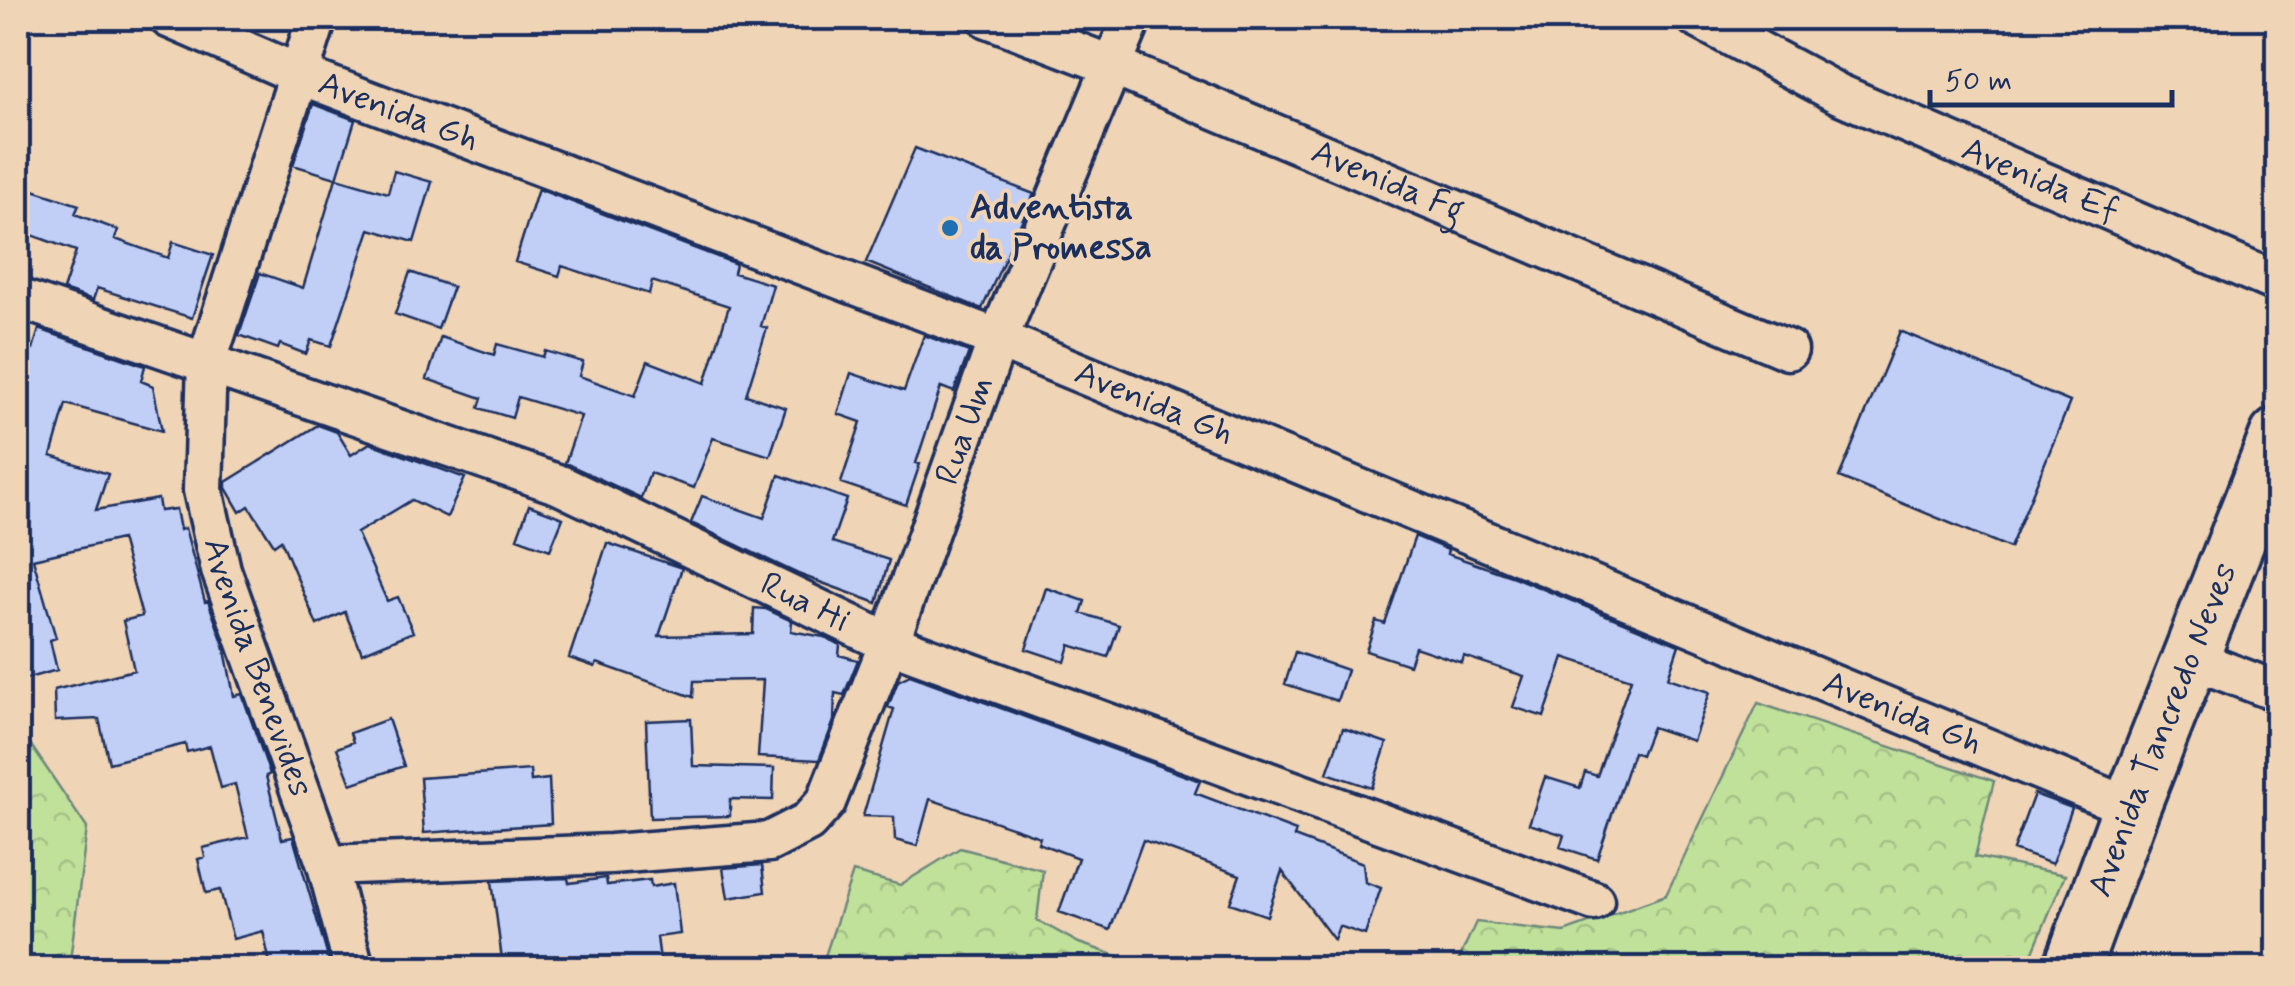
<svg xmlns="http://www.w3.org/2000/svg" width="2295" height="986" viewBox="0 0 2295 986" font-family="Mynerve,sans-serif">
<defs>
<pattern id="forest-crowns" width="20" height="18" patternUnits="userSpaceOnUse" patternTransform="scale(2.5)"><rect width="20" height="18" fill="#c0e19a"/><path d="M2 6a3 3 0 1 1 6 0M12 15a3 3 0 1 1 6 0" fill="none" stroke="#a4c187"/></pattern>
</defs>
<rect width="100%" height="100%" fill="#efd4b6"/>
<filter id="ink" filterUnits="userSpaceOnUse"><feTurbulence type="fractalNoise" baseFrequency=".01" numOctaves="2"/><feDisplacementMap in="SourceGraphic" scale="20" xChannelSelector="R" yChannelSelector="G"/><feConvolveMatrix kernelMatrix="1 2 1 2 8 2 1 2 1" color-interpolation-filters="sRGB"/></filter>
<g filter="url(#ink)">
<path fill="url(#forest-crowns)" stroke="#6e887c" stroke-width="2.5" d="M1758,703l236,78 -19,76 90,18 -39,93h-571l21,-46 88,10 102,-37z
M18,726l69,102 -18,140h-51z
M960,848l83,22 -6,50 42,23 74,25h-332l32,-96 47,13z"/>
<path fill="#c1cff6" stroke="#1b2f5e" stroke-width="2.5" d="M313,104l42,16 -18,58 51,15 6,-22 38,11 -18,60 -44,-13 -39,117 -20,-6 -5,14 -26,-10 -2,5 -39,-14 21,-62 43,15 33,-110 -43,-13z
M915,148l119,46 -52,115 -116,-47z
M18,185l61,20 -4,9 43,16 -3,9 53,19 5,-16 40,13 -21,63 -95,-30 -4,12 -30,-10 13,-39 -58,-21z
M538,189l198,75 -2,9 39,12 -12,41 6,2 -21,67 40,13 -16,48 -57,-18 -19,50 -44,-15 -9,25 -76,-35 16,-47 -63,-19 -6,21 -33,-10 3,-10 -55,-19 14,-42 53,18 3,-11 46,13 2,-6 38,11 -4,14 56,20 13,-35 57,22 24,-77 -77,-25 -3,13 -87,-28 -3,10 -44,-14z
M410,272l43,15 -15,42 -43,-15z
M39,329l106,37 -4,15 12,5 9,45 -96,-27 -15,52 57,18 -12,36 62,-11 2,12 16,-2 4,21 5,-2 20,74 3,-1 16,44 10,51 8,-2 28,80 -4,2 16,63 11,-2 38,131h-60l-8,-37 -30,8 -13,-49 -14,3 -8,-34 7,-2 -2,-9 45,-11 -13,-53 -14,4 -11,-42 -23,6 -2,-8 -76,19 -10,-44 -44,2 -1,-31 80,-20 -11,-49 19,-5 -21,-77 -88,20 23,79 -6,2 7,30 -36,10 -3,-14v-322l15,5z
M1900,331l170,71 -60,146 -171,-71z
M924,335l45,17 -15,40 -13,-5 -25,76 4,1 -14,41 -65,-22 20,-61 -23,-8 13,-41 53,18z
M318,425l19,7 14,23 19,-12 95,35 -18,39 -35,-17 -55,33 30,68 11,-4 15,35 -51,21 -17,-41 -28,13 -36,-85 -7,5 -25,-39 -9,6 -14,-24v-6z
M779,475l68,24 -15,43 57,18 -12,43 -79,-29 -107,-51 11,-27 62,22z
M529,505l34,13 -13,32 -33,-12z
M1415,536l33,14 -1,4 67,23 165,68 -11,33 42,14 -17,49 -41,-14 -11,28 -8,-3 -36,107 -37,-12 4,-12 -35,-11 16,-47 35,11 5,-16 12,4 34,-97 -67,-22 -20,60 -31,-10 11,-31 -60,-20 -2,7 -47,-16 -6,18 -43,-14 10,-30 9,3z
M607,543l75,25 -23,68 94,-2 1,-26 12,1 26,12 -1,10 33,6 16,8 -1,10 19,5 -14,35 -9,-2 -1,28 -15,39 -61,-3 5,-77 -69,1 -1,16 -96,-34 -2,4 -26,-9z
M1046,588l39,13 -4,12 38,12 -11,32 -38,-12 -5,17 -39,-13z
M1295,652l52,18 -10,31 -52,-17z
M910,675l290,106 -5,12 101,38 -2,6 69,26 2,19 16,6 -16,47 -26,-9 -5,14 -52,-69 -15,45 -37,-13 10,-28 -97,-35 -33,90 -51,-18 19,-54 -40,-15 2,-6 -110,-38 -13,47 -22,-6 -1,-23 -31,-1 31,-107 -6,-2 10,-26z
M388,719l16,47 -53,18 -14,-36 16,-6 -3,-9z
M691,719l2,47 81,2 -1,32 -43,-1v17l-80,2 -4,-97z
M1343,728l44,15 -15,45 -45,-15z
M530,770l1,11 18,-2 2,45 -127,9 -4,-55z
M2034,794l38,14 -20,56 -39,-14z
M762,865l3,27 -37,6 -5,-30z
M568,878l1,5 37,-5 1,7 43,-5 1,7 23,-4 6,51 -23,3 4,31h-37l-1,-8 -70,8h-50l-11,-87z"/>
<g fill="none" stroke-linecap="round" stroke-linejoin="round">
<defs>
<g id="street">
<path id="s1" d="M169,18l129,56 700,265 1133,469"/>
<path id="s2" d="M317,18l-110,343 -4,129 18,80 106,295 27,103"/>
<path id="s3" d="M988,18l125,48 675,284"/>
<path id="s4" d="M1697,18l142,76 439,189"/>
<path id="s5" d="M18,298l542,187 329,158 705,258"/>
<path d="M2192,659l86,33"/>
<path id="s6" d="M327,865l284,-11 158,-12 39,-20 18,-20 63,-159 109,-304 134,-321"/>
</g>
<g id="secondary">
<path id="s7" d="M2072,968l59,-160 147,-372"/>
</g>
</defs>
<use href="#street" stroke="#1b2f5e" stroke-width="45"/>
<use href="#secondary" stroke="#1b2f5e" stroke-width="62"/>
<use href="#street" stroke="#efd4b6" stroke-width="38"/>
<use href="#secondary" stroke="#efd4b6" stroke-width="55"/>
</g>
</g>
<circle fill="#1f6fb2" stroke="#efd4b6" stroke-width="4" cx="950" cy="228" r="10"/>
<g text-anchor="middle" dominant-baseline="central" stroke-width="8" stroke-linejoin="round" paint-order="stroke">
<g font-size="35" fill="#1b2f5e" stroke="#efd4b6">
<text stroke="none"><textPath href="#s1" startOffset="248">Avenida Gh</textPath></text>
<text stroke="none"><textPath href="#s4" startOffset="380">Avenida Ef</textPath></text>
<text stroke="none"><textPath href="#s3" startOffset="432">Avenida Fg</textPath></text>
<text stroke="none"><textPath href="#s1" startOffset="1058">Avenida Gh</textPath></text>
<text stroke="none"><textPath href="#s6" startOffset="910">Rua Um</textPath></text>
<text stroke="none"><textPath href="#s5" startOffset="845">Rua Hi</textPath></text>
<text stroke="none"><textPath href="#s2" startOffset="675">Avenida Benevides</textPath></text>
<text stroke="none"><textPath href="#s1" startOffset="1868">Avenida Gh</textPath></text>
<text stroke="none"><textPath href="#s7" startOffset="255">Avenida Tancredo Neves</textPath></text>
</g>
<g font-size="35" font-weight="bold" fill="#1b2f5e" stroke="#efd4b6" text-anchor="start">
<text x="970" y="208">Adventista<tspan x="970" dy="40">da Promessa</tspan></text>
</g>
</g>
<rect width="2295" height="986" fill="none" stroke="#efd4b6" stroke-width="60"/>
<rect x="30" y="30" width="2235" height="926" fill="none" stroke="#1b2f5e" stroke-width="4" filter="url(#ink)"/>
<path d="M1930 90v15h242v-15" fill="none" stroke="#1b2f5e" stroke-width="5"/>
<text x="1945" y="90" font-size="30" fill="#1b2f5e" stroke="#efd4b6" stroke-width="8" paint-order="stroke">50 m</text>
</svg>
